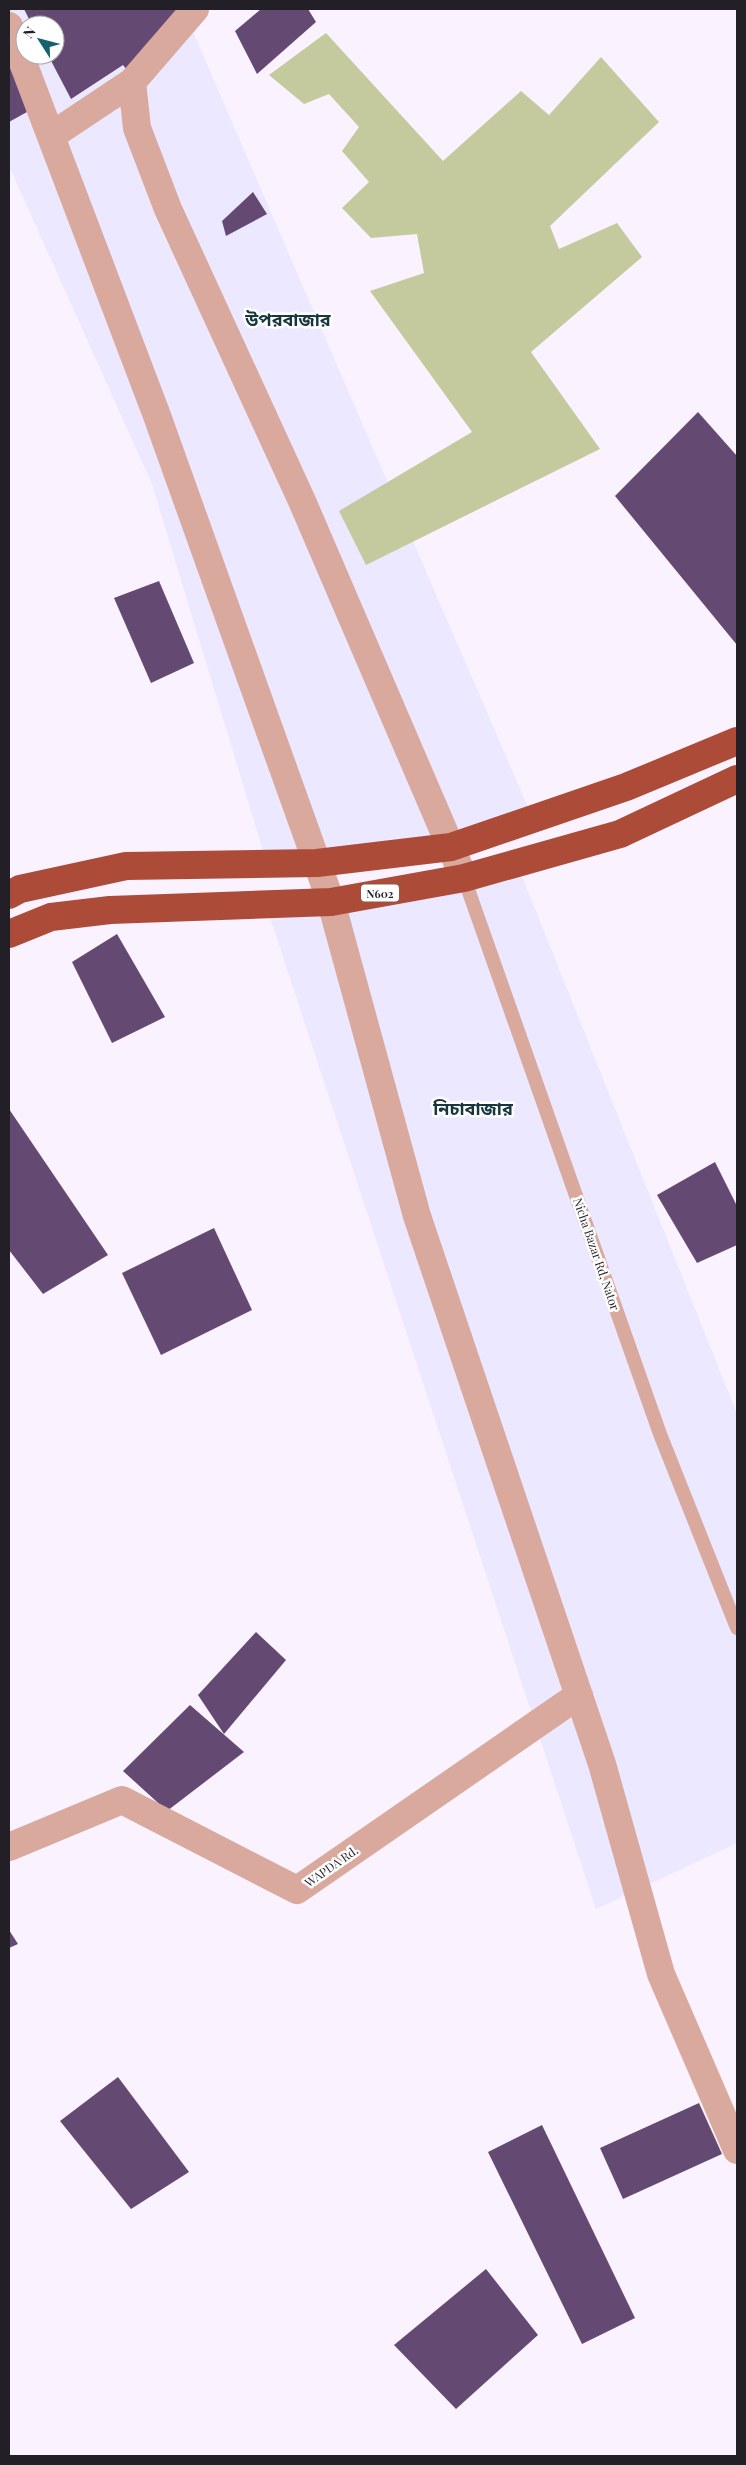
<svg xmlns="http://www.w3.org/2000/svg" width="746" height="2465" viewBox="0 0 746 2465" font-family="'Playfair Display','Noto Sans Bengali',serif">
<rect width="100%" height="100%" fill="#faf2fe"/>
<path fill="#ebe8ff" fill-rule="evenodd" d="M9,9h87l31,61 60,-52 346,801 -266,45 -115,-380 -143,-318zM25,25h30v30h-30z
M517,864l220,550v429l-141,66 -332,-1010z"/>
<path fill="#c4ca9d" d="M326,33l117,128 78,-70 28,24 52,-58 58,65 -109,104 9,23 58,-26 25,34 -111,95 69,97 -234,116 -27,-54 133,-79 -102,-141 54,-18 -7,-39 -46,4 -29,-30 27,-26 -27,-31 17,-24 -30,-33 -25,10 -35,-29z"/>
<path fill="#644a73" d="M24,9h169l-66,61 -4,-5 -52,34 -23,-44h7v-30h-23z
M261,9h47l8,13 -59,52 -22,-43z
M9,58l18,54 -18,10z
M253,192l14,22 -41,22 -4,-15z
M698,412l39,44v189l-122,-149z
M159,581l35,82 -43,20 -37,-85z
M117,934l48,83 -53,26 -40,-81z
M9,1109l99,146 -65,39 -34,-44z
M715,1162l22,44v39l-40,18 -40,-68z
M214,1228l38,82 -91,45 -39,-82z
M256,1632l30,28 -62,74 -26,-39z
M190,1705l54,47 -77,59 -44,-40z
M9,1930l9,14 -9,4z
M118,2077l71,95 -58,37 -71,-88z
M699,2103l23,51 -99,45 -23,-51z
M542,2125l93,193 -53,26 -94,-192z
M486,2269l52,66 -82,74 -62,-64z"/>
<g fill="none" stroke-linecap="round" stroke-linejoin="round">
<path stroke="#d9a99e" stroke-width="14" d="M464,878l196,556 77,194"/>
<path stroke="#d9a99e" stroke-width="28" d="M195,9l-63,73 5,46 31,81 134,292 162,377
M9,26l147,387 175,489 86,314 185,548 59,210 76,176
M51,136l81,-54
M9,1847l113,-47 175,90 282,-195"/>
<path stroke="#ad4b39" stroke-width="28" d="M9,895l11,-6 106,-23 191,-3 134,-16 175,-60 111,-46
M9,934l42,-17 59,-7 221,-8 133,-24 156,-44 117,-55"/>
</g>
<g text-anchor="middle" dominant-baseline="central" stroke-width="5" stroke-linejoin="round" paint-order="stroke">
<rect fill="#fff" stroke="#656267" stroke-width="1" x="361" y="884.5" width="38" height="17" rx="4"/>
<g font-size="11" font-weight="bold" fill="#231f26">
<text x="380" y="893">N602</text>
</g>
<g font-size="12" fill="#231f26" stroke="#fff">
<text transform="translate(597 1254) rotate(71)">Nicha Bazar Rd, Nator</text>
<text transform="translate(331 1866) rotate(-35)">WAPDA Rd.</text>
</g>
<g font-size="18" font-weight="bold" fill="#16373e" stroke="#fff">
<text x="288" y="319">উপরবাজার</text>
<text x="473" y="1108">নিচাবাজার</text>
</g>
</g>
<rect width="746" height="2465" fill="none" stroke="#231f26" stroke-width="20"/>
<g transform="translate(40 40) rotate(306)"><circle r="24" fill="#ffffff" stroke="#a7a5a8"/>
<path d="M0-4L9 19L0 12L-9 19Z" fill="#16616e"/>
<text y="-8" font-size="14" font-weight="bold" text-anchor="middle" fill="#231f26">N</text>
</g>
</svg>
